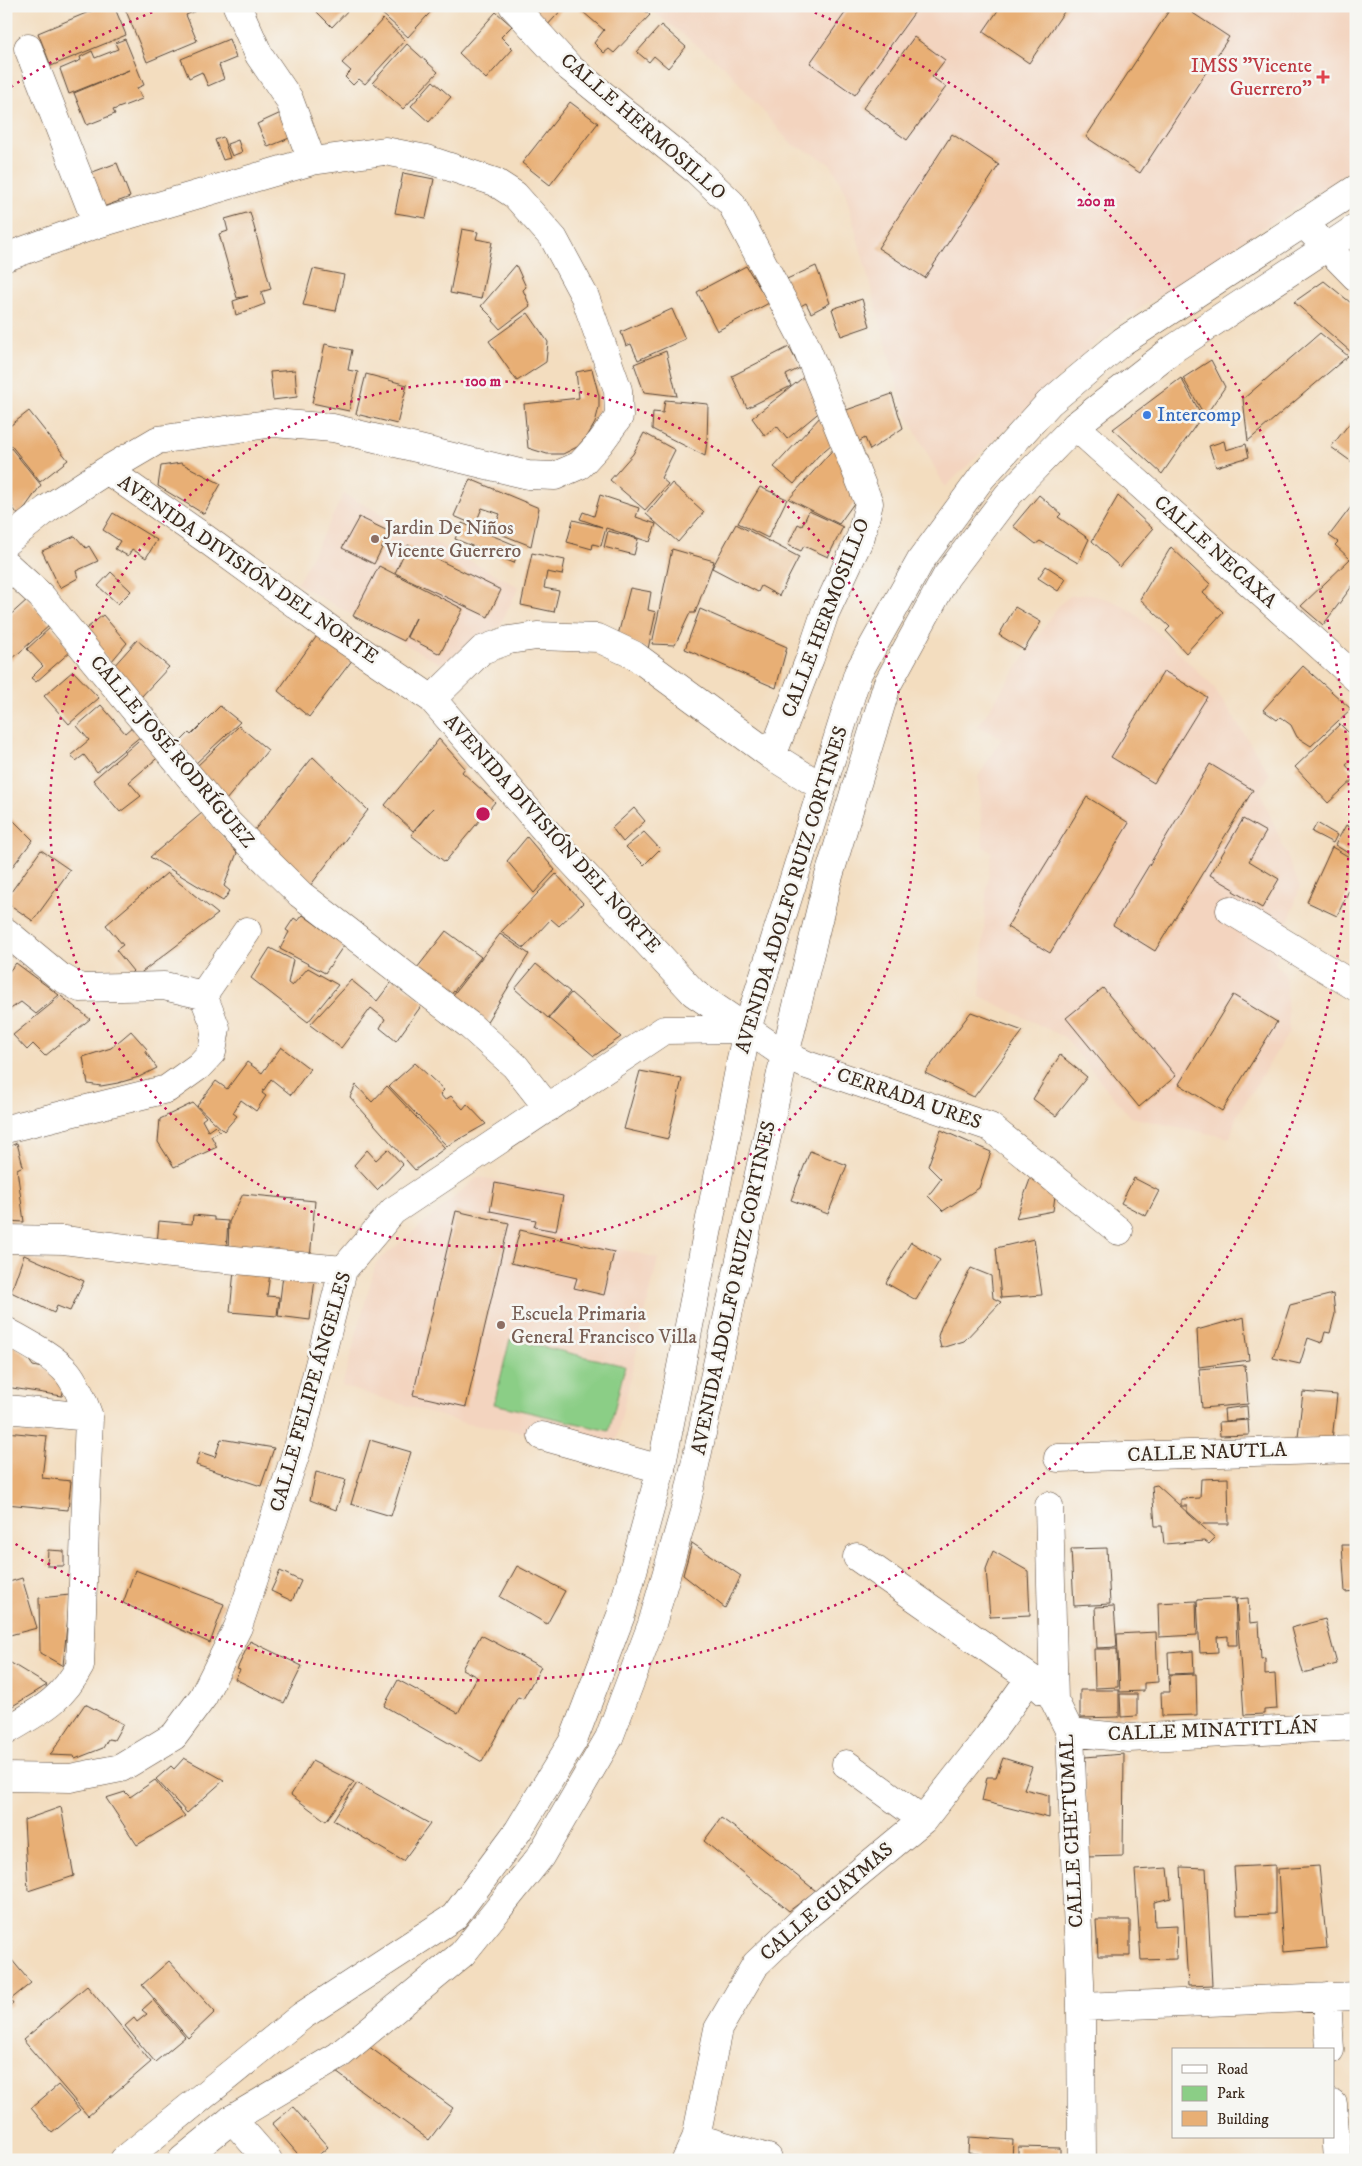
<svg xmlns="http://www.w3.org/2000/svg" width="1362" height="2166" viewBox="0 0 1362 2166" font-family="'IM FELL DW Pica',serif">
<rect width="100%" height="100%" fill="#f6f6f2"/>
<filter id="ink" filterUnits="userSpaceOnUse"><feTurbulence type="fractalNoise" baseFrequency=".02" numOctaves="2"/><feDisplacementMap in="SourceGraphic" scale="10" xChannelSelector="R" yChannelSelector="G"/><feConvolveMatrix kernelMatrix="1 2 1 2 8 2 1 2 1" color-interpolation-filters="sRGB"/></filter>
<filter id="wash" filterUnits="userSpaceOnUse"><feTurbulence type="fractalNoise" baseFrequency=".0096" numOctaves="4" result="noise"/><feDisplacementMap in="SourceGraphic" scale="20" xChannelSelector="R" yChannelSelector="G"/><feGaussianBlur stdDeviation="1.12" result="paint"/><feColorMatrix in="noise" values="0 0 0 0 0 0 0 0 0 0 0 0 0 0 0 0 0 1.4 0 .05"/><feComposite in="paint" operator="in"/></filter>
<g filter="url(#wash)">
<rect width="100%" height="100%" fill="#f3ddbf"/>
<path fill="#f3d4bf" d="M646,6h710v161l-243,159 -168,161 -41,-77 -60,-222 -13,-23 -17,-11 -23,-10 -65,-76z
M344,494l175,93 -19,38 -59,39 -144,-80z
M1087,594l24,6 22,12 32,27 50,50 55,85 -10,17 40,96 -25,77 10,8 4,60 -53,85 -6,21 -100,-21 -66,-80 -84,-41 6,-103 6,-41 -9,-5 -5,-70 24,-39 -24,-12 81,-121 11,-9z
M478,1177l91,15 -10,42 99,24 -43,187 -148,-21 -125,-38 34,-123z"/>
<path fill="#8bce86" stroke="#637c52" d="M510,1339l115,27 -16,65 -115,-27z"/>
<g id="blocks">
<path fill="#e8af75" d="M103,6h11l12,29 -75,31 -13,-33z
M124,6h83l-21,9 11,26 -50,21z
M311,6h41l-20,21z
M383,6h53l-28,31 -29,-26z
M522,6h43l-20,22z
M576,6h64l10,9 -36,38 -5,-4 -5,4 -10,-10 10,-13z
M850,6h69l-64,89 -45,-32z
M1001,6h67l-39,57 -46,-31z
M1172,6h10l47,31 -89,136 -54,-36z
M496,12l16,14 -11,11 12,12 -27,30 -27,-26z
M383,19l22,21 -40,44 -6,-5 -6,6 -8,-8 6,-6 -9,-8z
M661,25l25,22 -18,21 -14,-12 -5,6 -12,-10z
M914,37l31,23 -13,17 14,10 -39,53 -44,-32z
M125,39l19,46 -7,3 5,11 -29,11 2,4 -28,11 -13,-32 55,-23 -60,24 -9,-25 21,-9 -1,-3 12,-6 3,7 23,-9 -3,-6z
M229,39l7,19 -17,7 5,14 -16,7 -6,-14 -13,6 -8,-19z
M407,44l31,28 -35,37 -30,-27z
M433,81l18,16 -22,25 -18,-16z
M570,102l28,21 -48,62 -28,-22z
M283,112l11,24 -26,11 -11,-23z
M952,134l47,31 -74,113 -47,-30z
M223,137l7,21 -7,2 -8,-20z
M238,140l4,12 -10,4 -5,-12z
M117,163l13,34 -35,13 -13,-34z
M403,173l31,6 -8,39 -31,-5z
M250,212l21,77 -10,3 4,12 -29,11 -3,-14 15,-5 -11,2 -18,-64 9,-3 -3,-12z
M462,229l16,3 -2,7 16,3 -11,57 -31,-6z
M516,265l10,22 -3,3 7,16 -30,23 -7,-8 1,-2 -13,-13z
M746,266l23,37 -52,28 -20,-39z
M816,266l14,37 -19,10 -5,-10 -9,5 -17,-26z
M313,269l31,6 -8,36 -33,-6z
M1324,281l32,26v40l-5,5 -57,-50z
M862,299l8,27 -29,10 -9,-27z
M672,309l13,30 -47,21 -7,-16 -5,2 -5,-14z
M528,313l20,29 -2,20 -29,19 -28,-40z
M1320,333l28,23 -100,85 -5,-42z
M325,344l27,6 -4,20 10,2 -9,39 -37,-8z
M789,347l11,21 -14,7 5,11 -44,22 -15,-32z
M666,351l11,45 -33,-4 -10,-28z
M1211,360l14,27 -20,29 -22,-38z
M592,369l7,27v11l-4,16 -7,12 -11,12 -14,7h-16l-19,-6 -4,-44 55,-6 -3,-26z
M295,370l2,27 -24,3 -3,-28z
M366,374l41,11 -10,39 -41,-10z
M805,376l17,34 -35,29 -10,-13 -12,10 -13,-18z
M1181,378l21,38 -40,58 -49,-45z
M892,394l11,34 -33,22 -5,-12 -15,9 -12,-34z
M665,400l43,4 -1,38 -2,14 -53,-27 1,-17 10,1z
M29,411l39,49 -28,22 -34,-43v-10z
M1356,415v50l-25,-18z
M821,416l11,28 -14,12 -24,28 -20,-17z
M644,433l31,17 -14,28 7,6 -23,26 -35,-30 23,-26z
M1224,441l2,9 20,-6 3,13 -33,10 -7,-21z
M6,442l35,43 -22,31 -9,-12 -4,3z
M836,446l21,53 -18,25 -50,-25z
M181,463l40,21 -17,30 -46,-28 3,-20z
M470,479l69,29 -8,38 -38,-15 7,-17 -18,-6 -7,17 -21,-9z
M672,483l32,29 -26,30 -32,-28z
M760,487l27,12 -19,39 -30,-15z
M600,495l39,13 -3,9 20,7 -6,18 -44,-14 -5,18 -8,-2 -1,5 -25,-7 6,-22 29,7 -22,-8 3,-7 11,4z
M1039,495l22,19 -3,3 31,22 -11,24 -38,-22 -4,3 -23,-18z
M1118,496l35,33 -33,38 -28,-26z
M1351,507l5,3v71l-33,44 -22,-19 49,-47 -15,-14 3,-3 -9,-6z
M809,511l34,16 -15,30 -24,-11 -3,5 -13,-6 10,-21 4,2z
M113,513l44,27 -11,18 -14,-9 -4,7 -13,-7 5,-8 -17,-11z
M359,517l31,15 -16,32 -32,-16z
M462,523l58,24 -6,16 -59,-24z
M736,524l63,33 -20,39 -18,-10 -3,6 -46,-24z
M608,531l30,8 -4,16 -30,-8z
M75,536l11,12 3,-2 9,15 -22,10 2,7 -18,10 -18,-37z
M408,545l93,45 -13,27 -93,-44z
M1171,547l39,37 -7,9 20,19 -37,41 -20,-22 4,-4 -30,-28z
M672,549l42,12 -19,52h-5l-15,32 -23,-1z
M532,553l33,7 -3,15 -15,-3 -3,16 15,3 -5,21 -33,-7z
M379,566l84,43 -23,45 -33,-17 9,-19 -12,23 -51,-25z
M1046,566l20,13 -8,12 -20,-13z
M111,572l20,19 -13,13 -20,-18z
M630,588l21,4 -3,18 8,2 -8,37 -30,-14z
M28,599l22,26 -39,35 -5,-5v-36z
M1015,607l26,15 -17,28 -25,-15z
M700,609l87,38 -11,41 -91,-39z
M103,615l24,28 -16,19 -30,-29z
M51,627l20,24 -35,31 -5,-4 12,-12 -16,-17z
M319,633l34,26 -44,58 -31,-26z
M137,640l32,27 -28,30 -29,-29z
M1303,666l48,43 -40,37 -14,-9 -6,-12 -11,-8 -3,3 -14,-10z
M73,671l26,27 -30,26 -25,-28z
M1164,671l43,26 -53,86 -43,-26z
M101,705l24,28 8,-7 8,10 -44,36 -13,-17 -8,6 -5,-6 18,-15 -12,-14z
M220,706l20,16 -45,42 -17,-20 11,-11 2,2z
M1340,724l16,16v16l-10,9 10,12 -28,26 -33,-36z
M239,726l29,24 -42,50 -31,-32z
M145,735l17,19 -33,28 12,14 -21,16 -27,-32z
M439,739l26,29 -3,4 33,30 -50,60 -34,-27 22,-27 -20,23 -28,-26z
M313,757l55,53 -58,76 -57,-54z
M1210,764l43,26 -98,161 -42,-26z
M1087,797l42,26 -79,130 -43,-26z
M634,808l11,13 -22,21 -11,-14z
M6,813l27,27 -27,35z
M202,813l35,40 -13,33 6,5 -7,10 -73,-44z
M1243,819l23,13 -17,29 30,18 -17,29 -29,-17 1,-2 -24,-14z
M1317,823l20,12 -4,8 -21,-11z
M1346,825l10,6v27l-21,-13z
M644,832l16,17 -16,16 -18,-18z
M527,837l28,33 -21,23 -27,-32z
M1332,847l24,14v25l-4,-2 -15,32 -30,-14z
M41,850l29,20 -37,51 -27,-19v-3z
M167,873l51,41 -84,64 -3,-5 2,-2 -17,-21 7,-5 -17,-20z
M556,874l27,29 -24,23 -8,-7 -27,29 -23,-16z
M303,915l41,30 -19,28 -45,-24 9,-17 -3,-2 8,-12 4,3z
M446,931l35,26 -31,39 -33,-28z
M500,934l29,20 -43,69 -33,-28z
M270,948l23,12 -5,23 4,3 16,-18 30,17 -30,37 -57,-44z
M16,963l43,32 -23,19 -15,-12 -15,10v-37z
M536,964l34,28 -22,26 -33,-29z
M394,979l30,23 -28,39 -16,-13 5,-9 -14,-11 -30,40 -31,-23 41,-45 26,21z
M1103,988l73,88 -37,31 -73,-89z
M571,993l50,44 -27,19 -45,-38z
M1233,995l44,27 -55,89 -43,-27z
M61,996l29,23 -45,37 -12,-12 -6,6 -14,-15z
M971,1012l52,19 -49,66 -49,-24z
M131,1031l16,18 -2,2 12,17 -18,9 -21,6 -17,3 -13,-2 -5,-27 28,-9z
M281,1047l29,22 -19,26 -20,-16 -9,14 4,3 -10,15 -15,-11 -8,13 4,3 -13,15 -27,-25 19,-25 11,8 20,-27 15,11z
M1060,1055l27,22 -31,39 -23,-17z
M415,1063l29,27 -4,4 5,6 6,-4 12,13 4,-5 19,20 -39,22 -58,-60z
M640,1071l42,8 -14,60 -44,-10z
M356,1085l16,17 15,-16 58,62 -30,22 -65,-73z
M193,1103l13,14 -4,3 6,11 7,-5 5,5 -9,5 6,11 -43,20 -16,-25 2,-23z
M941,1130l50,22 -12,36 -36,23 -15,-15 13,-17 -13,-13z
M17,1143l6,23 -6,3 7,53 -18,-1v-73z
M388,1149l15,16 -26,25 -23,-25 13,-15 9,10z
M810,1151l37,14 -19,49 -37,-14z
M1032,1174l24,14 -3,23 -37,7z
M1134,1178l25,13 -13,25 -25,-13z
M495,1183l68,13 -7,35 -22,-4 2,-7 -46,-9z
M243,1194l72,7 -5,58 -82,-9 1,-28z
M456,1211l53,12 -43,184 -53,-12z
M193,1215l21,2v3l14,1 -2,29 -69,-6 2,-23 33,3z
M520,1230l94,22 -10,43 -30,-7 3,-10 -66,-15z
M1353,1236h3v29h-2z
M1034,1239l8,56 -41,3 -5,-50z
M911,1242l29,18 -24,40 -30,-17z
M24,1255l60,26 -14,30 -13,-5 -3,7 -43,-21z
M971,1268l20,8 2,22 8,4 -37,39 -23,7 -3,-12 3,-9z
M234,1270l36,3 -3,23 12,1 -2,19 -47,-4z
M283,1275l32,4 -5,41 -32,-4z
M1333,1294l2,20 -5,19 -5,-1 -3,11 -14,-5 -8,26 -27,-6 17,-53z
M1244,1317l5,43 -50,7 -2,-37z
M6,1339l20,17 7,10 18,4 14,15 -3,11 -56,-9z
M1245,1365l3,39 -46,4 -3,-39z
M1303,1392l34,3 -5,45 -34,-3z
M1247,1406l1,13 -23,2 -1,-12z
M1248,1420l1,15 -29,1 -1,-14z
M6,1432l41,4 -5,42 29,3 -3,29 -62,-6z
M221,1439l53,9 -13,38 -65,-21 4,-13 15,5z
M370,1440l41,12 -20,64 -40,-12z
M316,1472l30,8 -10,30 -26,-10z
M1228,1478l1,46h-27l-15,-13v-5h-6v-7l19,-1 1,-19z
M1157,1485l21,19 37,34 -6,6 -4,-3 -41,3 -2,-18h-7l-3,-40z
M692,1543l49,33 -16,32 -42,-33z
M1342,1545h14v46l-11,1z
M1107,1548l3,56 -36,2 -3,-57z
M48,1550l16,1v15h-17z
M993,1551l35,20 2,44 -40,2 -4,-48z
M517,1566l48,25 -18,33 -47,-27z
M135,1570l89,34 -14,39 -87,-40z
M280,1571l21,10 -9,20 -21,-10z
M22,1578l15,50 -31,8v-53z
M70,1595l-7,71 -23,-13 -1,-55z
M1235,1598l2,47h-9v-9l-11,1 1,15 -18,1 -3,-53z
M1248,1598l2,25 9,-1 2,37 4,-1v17l10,-1 2,35 -13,1v4l-20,1 -8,-116z
M1196,1601l1,34 -38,2 -1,-34z
M1114,1606l3,41 -20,1 -2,-41z
M1325,1619l12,45 -34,9 -12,-45z
M1156,1632l2,50 -14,1v8l-24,1 -3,-58z
M481,1635l60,32 -18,32 -5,-2 -36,65 -98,-56 14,-26 60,33 19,-36 -15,-8z
M250,1641l52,25 -18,37 -49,-24 5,-9 -3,-1z
M1094,1649h23l1,38 -23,1z
M1193,1651l1,22 -25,1 -1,-21z
M6,1660l41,25 -41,25z
M1196,1674l1,41 -35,1 -1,-24h9l-1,-17z
M1080,1690h39v27l-39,1z
M1120,1694h17v22l-16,1z
M85,1704l38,20 -9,16 -6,-1 -5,9 -28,11 -1,-3 -24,-1z
M1124,1754l-1,102 -36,1 -2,-100z
M184,1758l40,22 -37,33 -31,-34 15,-13 3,3z
M1003,1758l29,9 -8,22 25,6v23l-67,-17 5,-24h9z
M312,1761l42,21 -28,39 -35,-26z
M155,1780l30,36 -48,29 -31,-47 19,-6 5,5z
M357,1783l73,41 -27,37 -70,-41z
M61,1807l13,69 -46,15 -4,-71z
M721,1818l31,22 64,51 -27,20 -85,-70z
M1275,1865v49l-38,1 -3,-48z
M1319,1866l8,82 -44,4 -5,-83z
M1181,1867l25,1 6,117 -24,1z
M1168,1868l3,30 -17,4 1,24 22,-1 -1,34 -35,1 -6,-90z
M1096,1920h34v36h-32z
M6,1953l25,30 -21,17 3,4 -7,5z
M169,1961l46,51 -27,26 -46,-53z
M87,1986l64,76 -63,54 -65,-76z
M153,2000l32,37 -30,25 -30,-36 9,-8 3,4 10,-8 -5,-4z
M368,2046l85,62 -24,32 -93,-68z
M58,2085l22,25 -28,23 -21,-25z
M293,2107l35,40 -15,13h-10l-31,-36z
M969,2137l44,3 -1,20h-34l1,-6 -11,-1z
M1018,2147l42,1v12h-46v-3h4z"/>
</g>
</g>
<g filter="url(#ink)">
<use href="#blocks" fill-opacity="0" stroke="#574536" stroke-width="1"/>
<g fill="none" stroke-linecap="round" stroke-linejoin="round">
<defs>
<path id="street" d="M237,6l22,49 30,44 23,62
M513,6l57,62 127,103 34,32 71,134 67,166 -8,33 -36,77 -15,45 -38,98
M28,48l69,176
M1303,223l53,54
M6,257l91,-33 215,-63 73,-10 41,8 69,23 20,13 39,44 31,58 33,93 1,27 -19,26 -20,22 -25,11 -27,-1 -195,-47 -59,-5 -116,17 -51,30 -60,39 -41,33
M1075,426l281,252
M107,470l99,69 129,94 97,66 137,159 125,135 91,62 22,10 183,62 129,104
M6,564l35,32 186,226 73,72 168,130 47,42 33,42
M432,699l50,-49 27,-10 28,-4 61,2 36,17 138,101 50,31
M1230,910l126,77
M6,932l53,44 21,12 84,-2 39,9
M203,995l44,-64
M6,1129l161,-40 32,-23 13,-14 4,-24 -13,-33
M6,1239l58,1 107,14 172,16
M6,1331c19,11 47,25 61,41 10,12 17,31 22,45l-9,249c-19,36 -41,45 -74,65
M6,1409l83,8
M542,1436l119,33
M1058,1458l298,-9
M1049,1506l5,194 16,32 11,275 1,153
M857,1557l173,121 14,13
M1070,1732l59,6 227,-12
M846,1764l77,56
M6,1777l64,1 51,-10 53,-32 29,-39 35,-70 61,-183 44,-174 50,-59 271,-181 83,-1
M1327,1997l3,53
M1081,2007l275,-11
M1333,2104l4,56
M232,2119l36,41
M696,2138l72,20
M686,2160l10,-22 22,-109 38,-65 53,-50 114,-94 65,-83 42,-59"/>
<path id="primary" d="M124,2160l178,-144 152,-99 64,-86 55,-90 48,-126 40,-146 86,-440 111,-356 63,-113 61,-83 67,-74 74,-62 233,-152
M182,2160l50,-41 106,-63 124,-102 78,-97 69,-119 43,-114 34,-118 99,-451 43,-176 59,-194 59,-108 62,-82 67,-69 98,-77 183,-121"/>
</defs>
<use href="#street" stroke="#574536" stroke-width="29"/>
<use href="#primary" stroke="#574536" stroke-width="29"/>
<use href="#street" stroke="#fff" stroke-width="28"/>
<use href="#primary" stroke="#fff" stroke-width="28"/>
</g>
</g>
<g fill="none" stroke="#c2185b" stroke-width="2.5" stroke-dasharray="2.5 5">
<circle cx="483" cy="814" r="433"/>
<path d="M11 87A867 867 0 0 1 165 7M801 7A867 867 0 1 1 11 1541"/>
</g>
<path fill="#e0444e" stroke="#f6f6f2" stroke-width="2" d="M1320.5 69.5h5v5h5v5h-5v5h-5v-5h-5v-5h5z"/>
<circle fill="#3f7fe0" stroke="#f6f6f2" stroke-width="2" cx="1147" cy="415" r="5"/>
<g fill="#8d6e63" stroke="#f6f6f2" stroke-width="2">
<circle cx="375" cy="539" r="5"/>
<circle cx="501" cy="1325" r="5"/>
</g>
<g text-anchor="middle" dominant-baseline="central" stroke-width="5" stroke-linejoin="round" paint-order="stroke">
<g font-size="20" fill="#be3a42" stroke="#f6f6f2" text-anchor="end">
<text x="1312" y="66">IMSS "Vicente<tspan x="1312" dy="23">Guerrero"</tspan></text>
</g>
<g font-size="20" fill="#3b2a1e" stroke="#f6f6f2">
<text transform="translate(643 127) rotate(41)">CALLE HERMOSILLO</text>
<text transform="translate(1215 552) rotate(42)">CALLE NECAXA</text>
<text transform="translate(248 570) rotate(35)">AVENIDA DIVISIÓN DEL NORTE</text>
<text transform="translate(826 618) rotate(-69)">CALLE HERMOSILLO</text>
<text transform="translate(172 752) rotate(50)">CALLE JOSÉ RODRÍGUEZ</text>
<text transform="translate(552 834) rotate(48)">AVENIDA DIVISIÓN DEL NORTE</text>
<text transform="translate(792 890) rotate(-73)">AVENIDA ADOLFO RUIZ CORTINES</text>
<text transform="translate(909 1099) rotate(19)">CERRADA URES</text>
<text transform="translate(734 1288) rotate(-78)">AVENIDA ADOLFO RUIZ CORTINES</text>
<text transform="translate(311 1392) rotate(-74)">CALLE FELIPE ÁNGELES</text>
<text transform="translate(1207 1453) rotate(-2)">CALLE NAUTLA</text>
<text transform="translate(1213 1731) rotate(-2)">CALLE MINATITLÁN</text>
<text transform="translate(1072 1831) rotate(-93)">CALLE CHETUMAL</text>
<text transform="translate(827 1902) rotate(-41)">CALLE GUAYMAS</text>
</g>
<g font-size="20" fill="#366cbe" stroke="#f6f6f2" text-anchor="start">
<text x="1157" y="415">Intercomp</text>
</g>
<g font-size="20" fill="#785e54" stroke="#f6f6f2" text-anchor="start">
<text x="385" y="528">Jardin De Niños<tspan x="385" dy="23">Vicente Guerrero</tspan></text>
<text x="511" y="1314">Escuela Primaria<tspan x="511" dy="23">General Francisco Villa</tspan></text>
</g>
</g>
<circle cx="483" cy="814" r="8" fill="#c2185b" stroke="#f6f6f2" stroke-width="2.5"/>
<g font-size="15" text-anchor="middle" font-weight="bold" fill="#c2185b" stroke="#f6f6f2" stroke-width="5" stroke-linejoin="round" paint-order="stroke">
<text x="1096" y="206">200 m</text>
<text x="483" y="386">100 m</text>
</g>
<rect width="1362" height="2166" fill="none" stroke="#f6f6f2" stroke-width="25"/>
<rect x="1172" y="2048" width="162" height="90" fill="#f6f6f2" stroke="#aba49d"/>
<rect x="1182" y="2065" width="25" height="8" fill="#ffffff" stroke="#aba49d"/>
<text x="1217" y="2074" font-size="15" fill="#3b2a1e">Road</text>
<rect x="1182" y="2086" width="25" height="15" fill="#8bce86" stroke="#aba49d"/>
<text x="1217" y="2098" font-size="15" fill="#3b2a1e">Park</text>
<rect x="1182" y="2111" width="25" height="15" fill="#e8af75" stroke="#aba49d"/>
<text x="1217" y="2124" font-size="15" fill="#3b2a1e">Building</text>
</svg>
